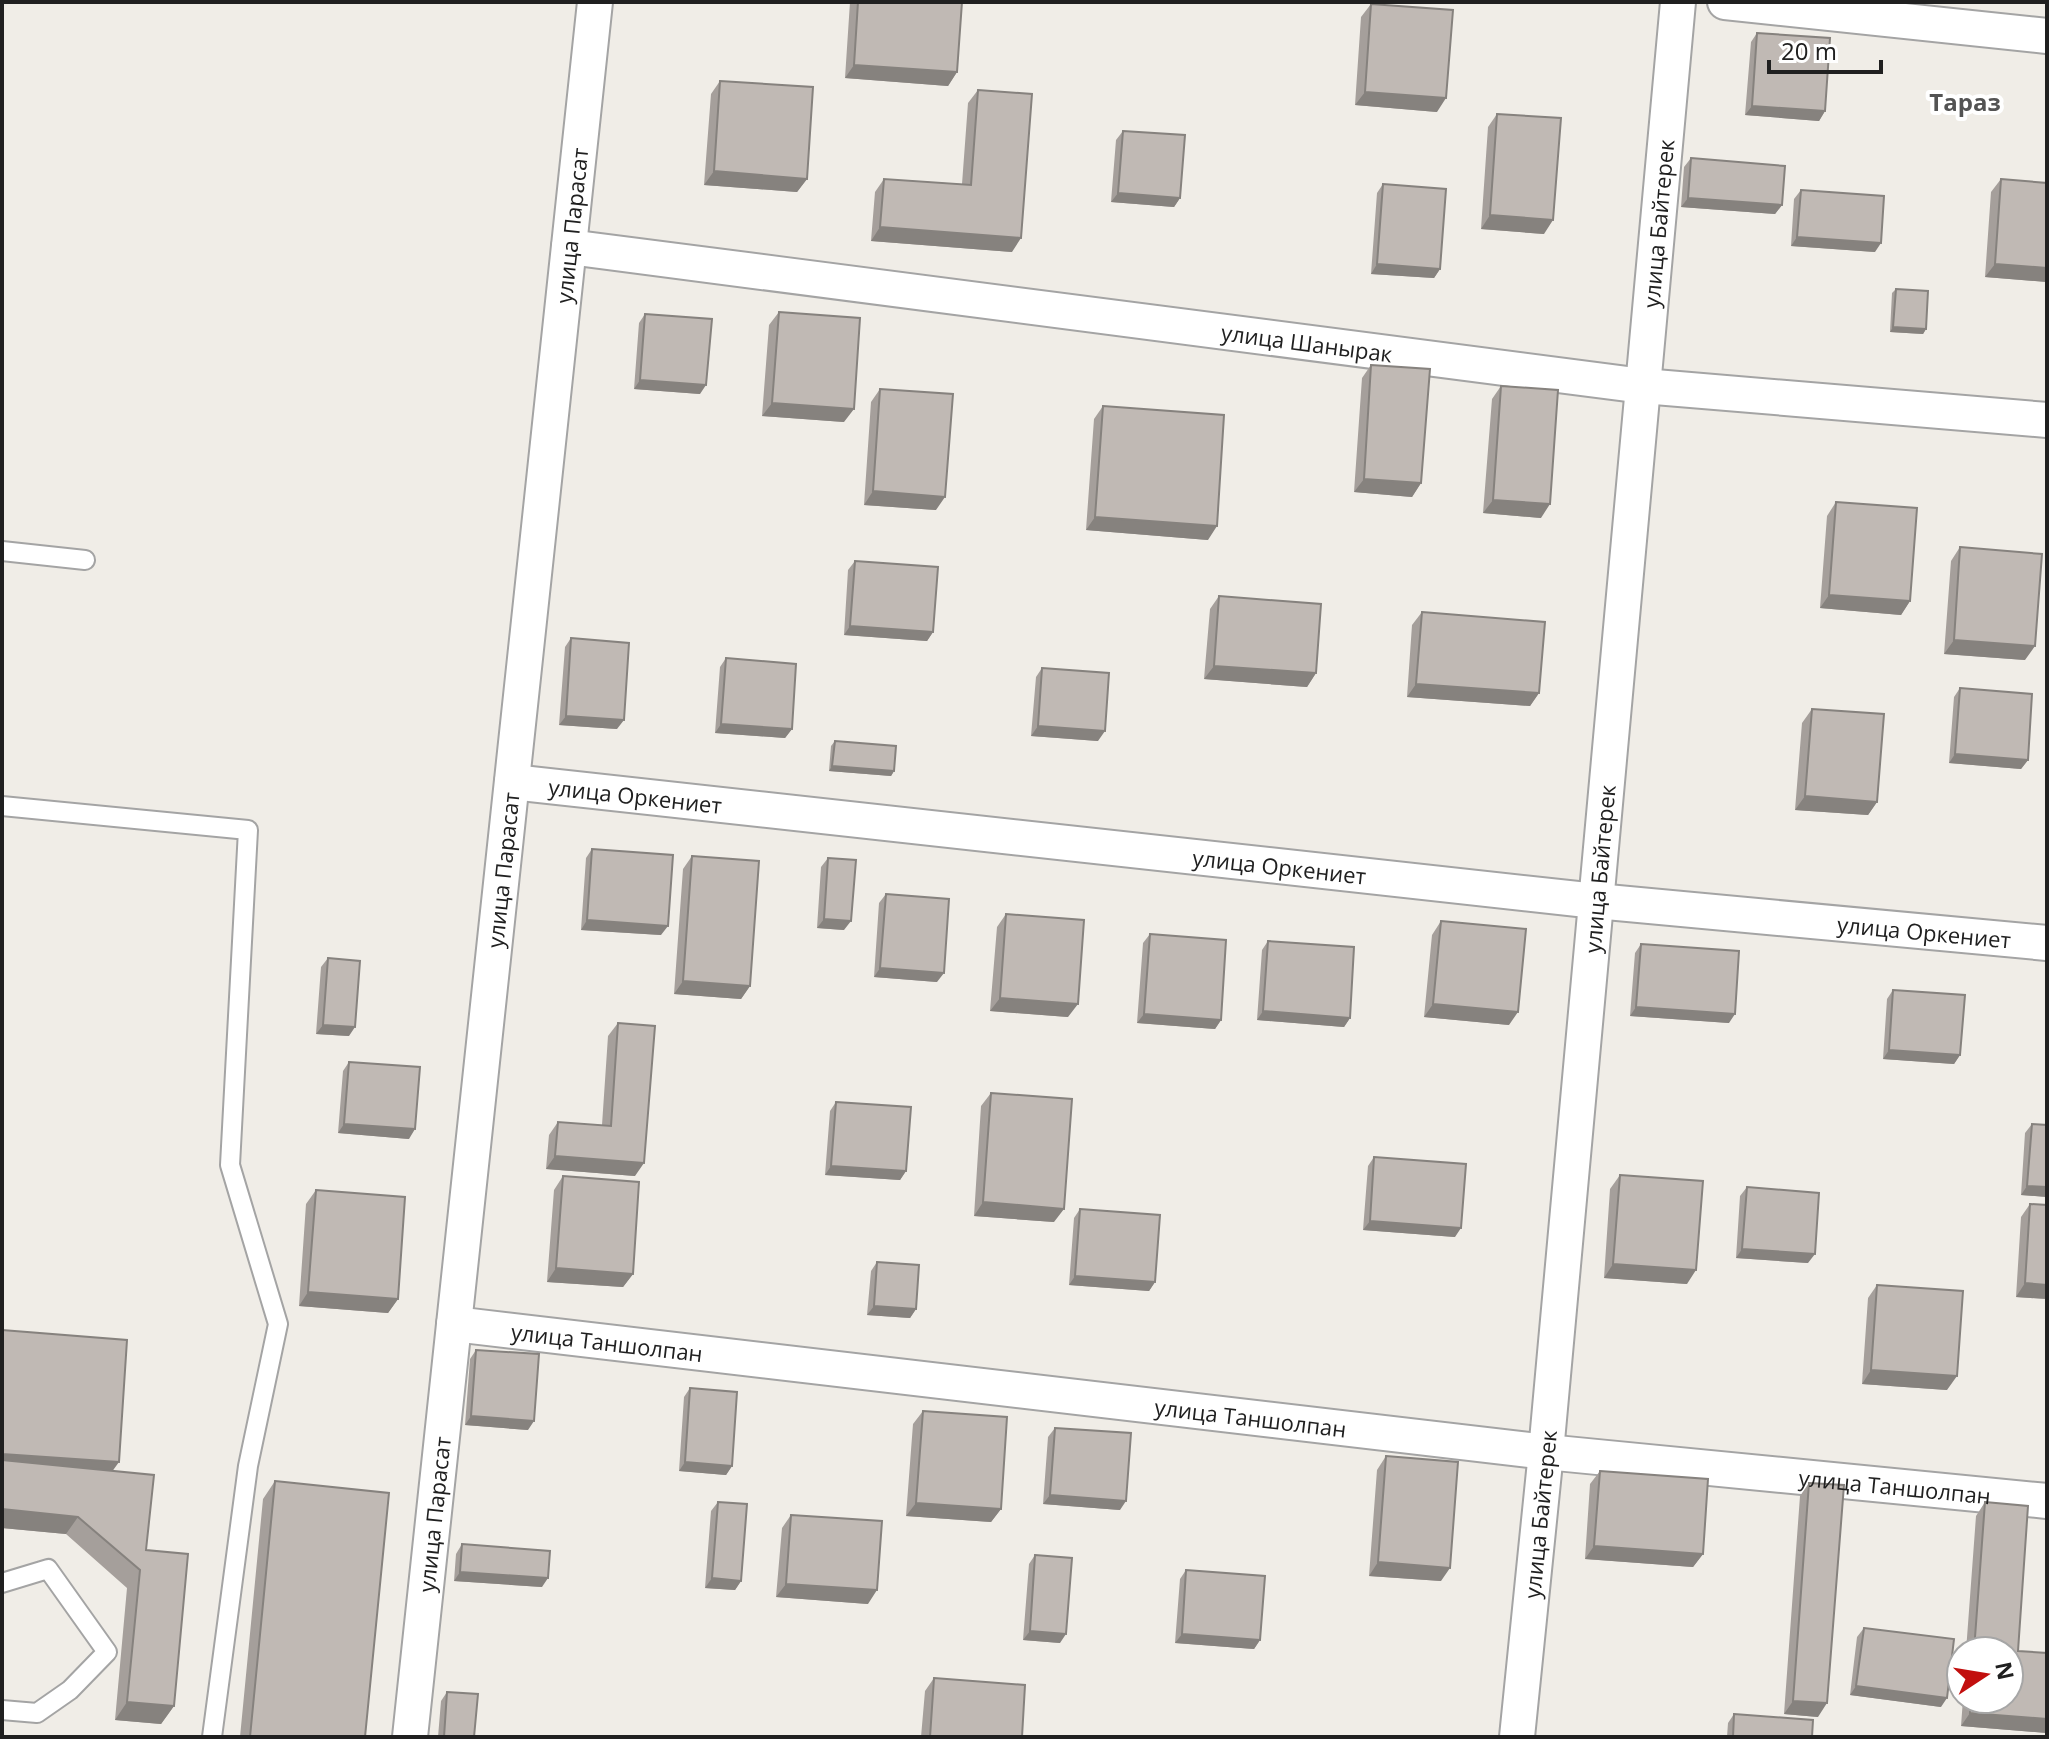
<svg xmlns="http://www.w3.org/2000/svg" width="2049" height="1739" viewBox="0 0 2049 1739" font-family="'Open Sans',sans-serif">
<rect width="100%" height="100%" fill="#f0ede7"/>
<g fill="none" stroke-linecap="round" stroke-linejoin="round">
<defs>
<path id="service" d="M2,551l83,9
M2,806l246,24 -18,335 48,159 -30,142 -36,271
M2,1583l46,-14 59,83 -37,38 -33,23 -35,-3"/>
<g id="minor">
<path d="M1725,2l322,34"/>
<path id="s1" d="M569,247l1074,139 404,34"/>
<path id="s2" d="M512,782l1084,119 451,42"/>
<path id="s3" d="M454,1324l1092,128 501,49"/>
<path id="s4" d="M410,1737l185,-1735"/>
<path id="s5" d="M1517,1737l29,-285 132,-1450"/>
</g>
</defs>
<use href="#service" stroke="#a4a4a4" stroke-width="22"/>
<use href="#minor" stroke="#a4a4a4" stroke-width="38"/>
<use href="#service" stroke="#fff" stroke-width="18"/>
<use href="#minor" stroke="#fff" stroke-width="34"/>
</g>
<path fill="#a59f9b" d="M850,2h112l-5,70 -9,14 -103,-8z
M1371,4l66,108 -82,-7 6,-88z
M1757,33l68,78 -6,10 -74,-6 6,-73z
M720,81l87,98 -10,13 -93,-7 7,-91z
M978,90l34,162 -141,-11 4,-49 9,-13 78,5 6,-81z
M1497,114l47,120 -63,-5 7,-102z
M1123,131l57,67 -6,9 -63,-5 5,-62z
M1691,158l91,47 -7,9 -94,-7 3,-40z
M2001,179l46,4v99l-62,-5 6,-85z
M1383,184l57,85 -6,9 -63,-4 6,-81z
M1801,190l74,62 -84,-6 3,-47z
M1896,289l30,40 -3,5 -33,-2 2,-39z
M779,312l65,110 -82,-6 7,-91z
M645,314l55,80 -66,-5 5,-66z
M1371,365l50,118 -9,14 -58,-5 8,-114z
M1501,386l40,132 -58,-5 9,-114z
M880,389l56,121 -72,-5 7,-103z
M1103,406l105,134 -122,-10 8,-111z
M1836,502l74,99 -9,14 -81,-7 7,-92z
M1960,547l65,113 -81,-6 7,-93z
M855,561l78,71 -6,9 -83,-6 4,-65z
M1219,596l97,77 -9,14 -103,-8 6,-70z
M1422,612l117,81 -9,13 -123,-9 5,-72z
M571,638l46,91 -58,-4 6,-78z
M726,658l66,71 -7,9 -70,-5 5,-66z
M1042,668l56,73 -67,-5 5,-59z
M1960,688l68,72 -7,9 -72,-6 5,-66z
M1812,709l65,93 -9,13 -73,-5 7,-87z
M835,741l59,30 -3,5 -62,-5 2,-25z
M592,849l69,86 -80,-5 5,-72z
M692,856l58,130 -9,13 -67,-5 9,-125z
M828,858l16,72 -27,-2 4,-61z
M886,894l51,88 -63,-5 5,-74z
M1006,914l62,103 -78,-6 7,-84z
M1441,921l68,104 -85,-8 8,-82z
M1150,934l71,86 -6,9 -78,-6 6,-80z
M1268,941l82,77 -6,9 -87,-7 5,-70z
M1641,944l88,79 -99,-7 5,-63z
M328,958l21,78 -33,-2 5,-67z
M1893,990l67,65 -6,9 -71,-5 4,-60z
M618,1023l17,153 -89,-7 3,-34 9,-13 44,3 6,-89z
M349,1062l60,77 -71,-6 5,-62z
M991,1093l63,129 -80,-6 7,-110z
M836,1102l70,69 -6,9 -75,-5 5,-64z
M2032,1124l15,1v72l-26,-2 4,-62z
M1374,1157l81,80 -92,-7 5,-64z
M1620,1175l67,109 -83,-6 6,-89z
M563,1176l70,98 -10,13 -76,-5 7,-92z
M1747,1187l61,76 -72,-5 4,-62z
M316,1190l82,109 -10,14 -89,-7 7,-102z
M2030,1204l17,95 -31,-2 5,-80z
M1080,1209l75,73 -6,9 -80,-6 5,-67z
M877,1262l39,47 -6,9 -43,-3 4,-44z
M1877,1285l70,105 -85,-6 6,-86z
M2,1330l111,141 33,79 28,156 -13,18 -46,-4 12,-132 -61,-54 -64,-6z
M476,1350l52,80 -63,-5 5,-66z
M690,1388l42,78 -6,9 -47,-4 5,-74z
M923,1411l78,98 -10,13 -85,-6 7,-92z
M1055,1428l65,82 -77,-6 5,-67z
M1386,1456l55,125 -72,-5 8,-106z
M1600,1471l103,83 -10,13 -108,-8 5,-75z
M275,1481l90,256h-125l23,-238z
M1809,1483l9,234 -34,-3 16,-218z
M718,1502l23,79 -6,9 -30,-2 6,-77z
M1985,1502l33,149 29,2v80l-86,-7 2,-27h46v-48h-43l10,-135z
M791,1515l77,89 -92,-7 6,-69z
M462,1544l80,43 -88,-6 2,-27z
M1035,1555l25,88 -37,-3 6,-76z
M1186,1570l74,70 -6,9 -79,-6 5,-64z
M1864,1628l77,79 -91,-12 7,-58z
M934,1678l88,59h-101l4,-46z
M447,1692l27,45h-36l3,-36z
M1734,1714l78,23h-85l1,-14z"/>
<path fill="#86827e" d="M854,65l103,7 -9,14 -103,-8z
M1365,92l81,6 -9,14 -82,-7z
M1752,106l73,5 -6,10 -74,-6z
M714,171l93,8 -10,13 -93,-7z
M1118,193l62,5 -6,9 -63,-5z
M1688,198l94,7 -7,9 -94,-7z
M1490,215l63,5 -9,14 -63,-5z
M880,227l141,11 -9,14 -141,-11z
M1797,237l84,6 -6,9 -84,-6z
M1377,264l63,5 -6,9 -63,-4z
M1995,264l52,4v14l-62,-5z
M1893,327l33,2 -3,5 -33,-2z
M640,380l66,5 -6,9 -66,-5z
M772,403l82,6 -10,13 -82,-6z
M1364,479l57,4 -9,14 -58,-5z
M873,491l72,6 -9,13 -72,-5z
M1493,500l57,4 -9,14 -58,-5z
M1095,517l122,9 -9,14 -122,-10z
M1829,595l81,6 -9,14 -81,-7z
M850,626l83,6 -6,9 -83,-6z
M1954,640l81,6 -10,14 -81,-6z
M1214,666l102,7 -9,14 -103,-8z
M1416,684l123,9 -9,13 -123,-9z
M566,716l58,4 -7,9 -58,-4z
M721,724l71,5 -7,9 -70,-5z
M1038,726l67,5 -7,10 -67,-5z
M1955,754l73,6 -7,9 -72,-6z
M832,766l62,5 -3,5 -62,-5z
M1805,796l72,6 -9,13 -73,-5z
M824,919l27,2 -7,9 -27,-2z
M587,920l81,6 -7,9 -80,-5z
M880,968l64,5 -7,9 -63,-5z
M683,981l67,5 -9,13 -67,-5z
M1000,998l78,6 -10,13 -78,-6z
M1433,1004l85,8 -9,13 -85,-8z
M1636,1007l99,7 -6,9 -99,-7z
M1263,1011l87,7 -6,9 -87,-7z
M1144,1014l77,6 -6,9 -78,-6z
M323,1025l32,2 -6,9 -33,-2z
M1889,1050l71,5 -6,9 -71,-5z
M344,1124l71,5 -6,10 -71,-6z
M555,1156l89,7 -9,13 -89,-7z
M831,1166l75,5 -6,9 -75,-5z
M2027,1186l20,1v10l-26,-2z
M983,1202l81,7 -10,13 -80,-6z
M1370,1221l91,7 -6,9 -92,-7z
M1742,1249l73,5 -7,9 -72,-5z
M1613,1264l83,6 -9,14 -83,-6z
M556,1268l77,6 -10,13 -76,-5z
M1075,1276l80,6 -6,9 -80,-6z
M2025,1283l22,2v14l-31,-2z
M308,1292l90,7 -10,14 -89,-7z
M874,1306l42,3 -6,9 -43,-3z
M1871,1370l86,6 -10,14 -85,-6z
M471,1416l63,5 -6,9 -63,-5z
M2,1454l117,8 -13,18 -104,-8z
M685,1462l47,4 -6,9 -47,-4z
M1050,1495l76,6 -6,9 -77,-6z
M916,1503l85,6 -10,13 -85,-6z
M2,1509l76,8 -12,17 -64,-6z
M1594,1546l109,8 -10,13 -108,-8z
M1378,1562l72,6 -9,13 -72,-5z
M460,1572l88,6 -6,9 -88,-6z
M712,1578l29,3 -6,9 -30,-2z
M786,1584l91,6 -9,14 -92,-7z
M1030,1631l36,3 -6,9 -37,-3z
M1182,1634l78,6 -6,9 -79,-6z
M1856,1686l91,12 -6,9 -91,-12z
M1793,1701l34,2 -9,14 -34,-3z
M127,1702l47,4 -13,18 -46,-4z
M1970,1713l77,6v14l-86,-7z"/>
<path fill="#c0b9b4" stroke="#86827e" stroke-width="2" d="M858,2h104l-5,70 -103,-7z
M1371,4l82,6 -7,88 -81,-6z
M1757,33l73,5 -5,73 -73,-5z
M720,81l93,6 -6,92 -93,-8z
M978,90l54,4 -11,144 -141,-11 4,-48 87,6z
M1497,114l64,4 -8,102 -63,-5z
M1123,131l62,4 -5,63 -62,-5z
M1691,158l94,8 -3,39 -94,-7z
M2001,179l46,4v85l-52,-4z
M1383,184l63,5 -6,80 -63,-5z
M1801,190l83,6 -3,47 -84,-6z
M1896,289l32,2 -2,38 -33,-2z
M779,312l81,6 -6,91 -82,-6z
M645,314l67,5 -6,66 -66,-5z
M1371,365l59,4 -9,114 -57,-4z
M1501,386l57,4 -8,114 -57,-4z
M880,389l73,5 -8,103 -72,-6z
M1103,406l121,9 -7,111 -122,-9z
M1836,502l81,6 -7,93 -81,-6z
M1960,547l82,7 -7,92 -81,-6z
M855,561l83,6 -5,65 -83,-6z
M1219,596l102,8 -5,69 -102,-7z
M1422,612l123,10 -6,71 -123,-9z
M571,638l58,5 -5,77 -58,-4z
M726,658l70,6 -4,65 -71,-5z
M1042,668l67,5 -4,58 -67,-5z
M1960,688l72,6 -4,66 -73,-6z
M1812,709l72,5 -7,88 -72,-6z
M835,741l61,5 -2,25 -62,-5z
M592,849l81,6 -5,71 -81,-6z
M692,856l67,5 -9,125 -67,-5z
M828,858l28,2 -5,61 -27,-2z
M886,894l63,5 -5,74 -64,-5z
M1006,914l78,6 -6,84 -78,-6z
M1441,921l85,8 -8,83 -85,-8z
M1150,934l76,6 -5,80 -77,-6z
M1268,941l86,6 -4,71 -87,-7z
M1641,944l98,7 -4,63 -99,-7z
M328,958l32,3 -5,66 -32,-2z
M1893,990l72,5 -5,60 -71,-5z
M618,1023l37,3 -11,137 -89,-7 3,-34 53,4z
M349,1062l71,5 -5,62 -71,-5z
M991,1093l81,6 -8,110 -81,-7z
M836,1102l75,5 -5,64 -75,-5z
M2032,1124l15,1v62l-20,-1z
M1374,1157l92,7 -5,64 -91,-7z
M1620,1175l83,6 -7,89 -83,-6z
M563,1176l76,6 -6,92 -77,-6z
M1747,1187l72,6 -4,61 -73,-5z
M316,1190l89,7 -7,102 -90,-7z
M2030,1204l17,1v80l-22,-2z
M1080,1209l80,6 -5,67 -80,-6z
M877,1262l42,3 -3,44 -42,-3z
M1877,1285l86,6 -6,85 -86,-6z
M2,1330l125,10 -8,122 -117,-8z
M476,1350l63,4 -5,67 -63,-5z
M690,1388l47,4 -5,74 -47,-4z
M923,1411l84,6 -6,92 -85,-6z
M1055,1428l76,5 -5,68 -76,-6z
M1386,1456l72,6 -8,106 -72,-6z
M2,1460l152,15 -8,75 42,4 -14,152 -47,-4 13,-132 -62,-53 -76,-8z
M1600,1471l108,8 -5,75 -109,-8z
M275,1481l114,12 -24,244h-115z
M1809,1483l35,2 -17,218 -34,-2z
M718,1502l29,2 -6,77 -29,-3z
M1985,1502l43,4 -10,145 29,2v66l-77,-6 1,-14h38v-48h-35z
M791,1515l91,6 -5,69 -91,-6z
M462,1544l88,7 -2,27 -88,-6z
M1035,1555l37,3 -6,76 -36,-3z
M1186,1570l79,6 -5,64 -78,-6z
M1864,1628l90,11 -7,59 -91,-12z
M934,1678l91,7 -3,52h-92z
M447,1692l31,2 -4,43h-30z
M1734,1714l79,6 -1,17h-79z"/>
<g text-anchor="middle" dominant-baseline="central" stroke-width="8" stroke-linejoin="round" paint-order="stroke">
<g font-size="22" fill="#202020" stroke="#fff">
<text stroke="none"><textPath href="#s5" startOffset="1520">улица Байтерек</textPath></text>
<text stroke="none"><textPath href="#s4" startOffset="1520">улица Парасат</textPath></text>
<text stroke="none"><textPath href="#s1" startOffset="744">улица Шанырак</textPath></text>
<text stroke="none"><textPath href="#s2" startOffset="124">улица Оркениет</textPath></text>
<text stroke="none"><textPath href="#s2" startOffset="772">улица Оркениет</textPath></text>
<text stroke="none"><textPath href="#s4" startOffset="872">улица Парасат</textPath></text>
<text stroke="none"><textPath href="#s5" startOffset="872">улица Байтерек</textPath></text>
<text stroke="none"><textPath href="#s2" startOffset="1420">улица Оркениет</textPath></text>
<text stroke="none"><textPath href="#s3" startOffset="154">улица Таншолпан</textPath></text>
<text stroke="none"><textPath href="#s3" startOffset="802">улица Таншолпан</textPath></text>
<text stroke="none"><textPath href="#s3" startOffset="1450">улица Таншолпан</textPath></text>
<text stroke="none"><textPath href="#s4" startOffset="224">улица Парасат</textPath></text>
<text stroke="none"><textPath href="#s5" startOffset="224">улица Байтерек</textPath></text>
</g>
<g font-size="24" font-weight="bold" fill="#535353" stroke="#fff">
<text x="1965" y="101">Тараз</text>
</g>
</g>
<rect width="2049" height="1739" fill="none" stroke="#202020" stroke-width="8"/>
<g transform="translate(1985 1675) rotate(78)"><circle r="38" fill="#ffffff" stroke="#a6a6a6" stroke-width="2"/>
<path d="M0-6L14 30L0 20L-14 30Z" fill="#c20f0e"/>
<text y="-12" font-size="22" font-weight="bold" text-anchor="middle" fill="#202020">N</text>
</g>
<path d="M1769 60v12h112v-12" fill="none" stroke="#202020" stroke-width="4"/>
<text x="1781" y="60" font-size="24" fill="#202020" stroke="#ffffff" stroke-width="6" paint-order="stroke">20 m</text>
</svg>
